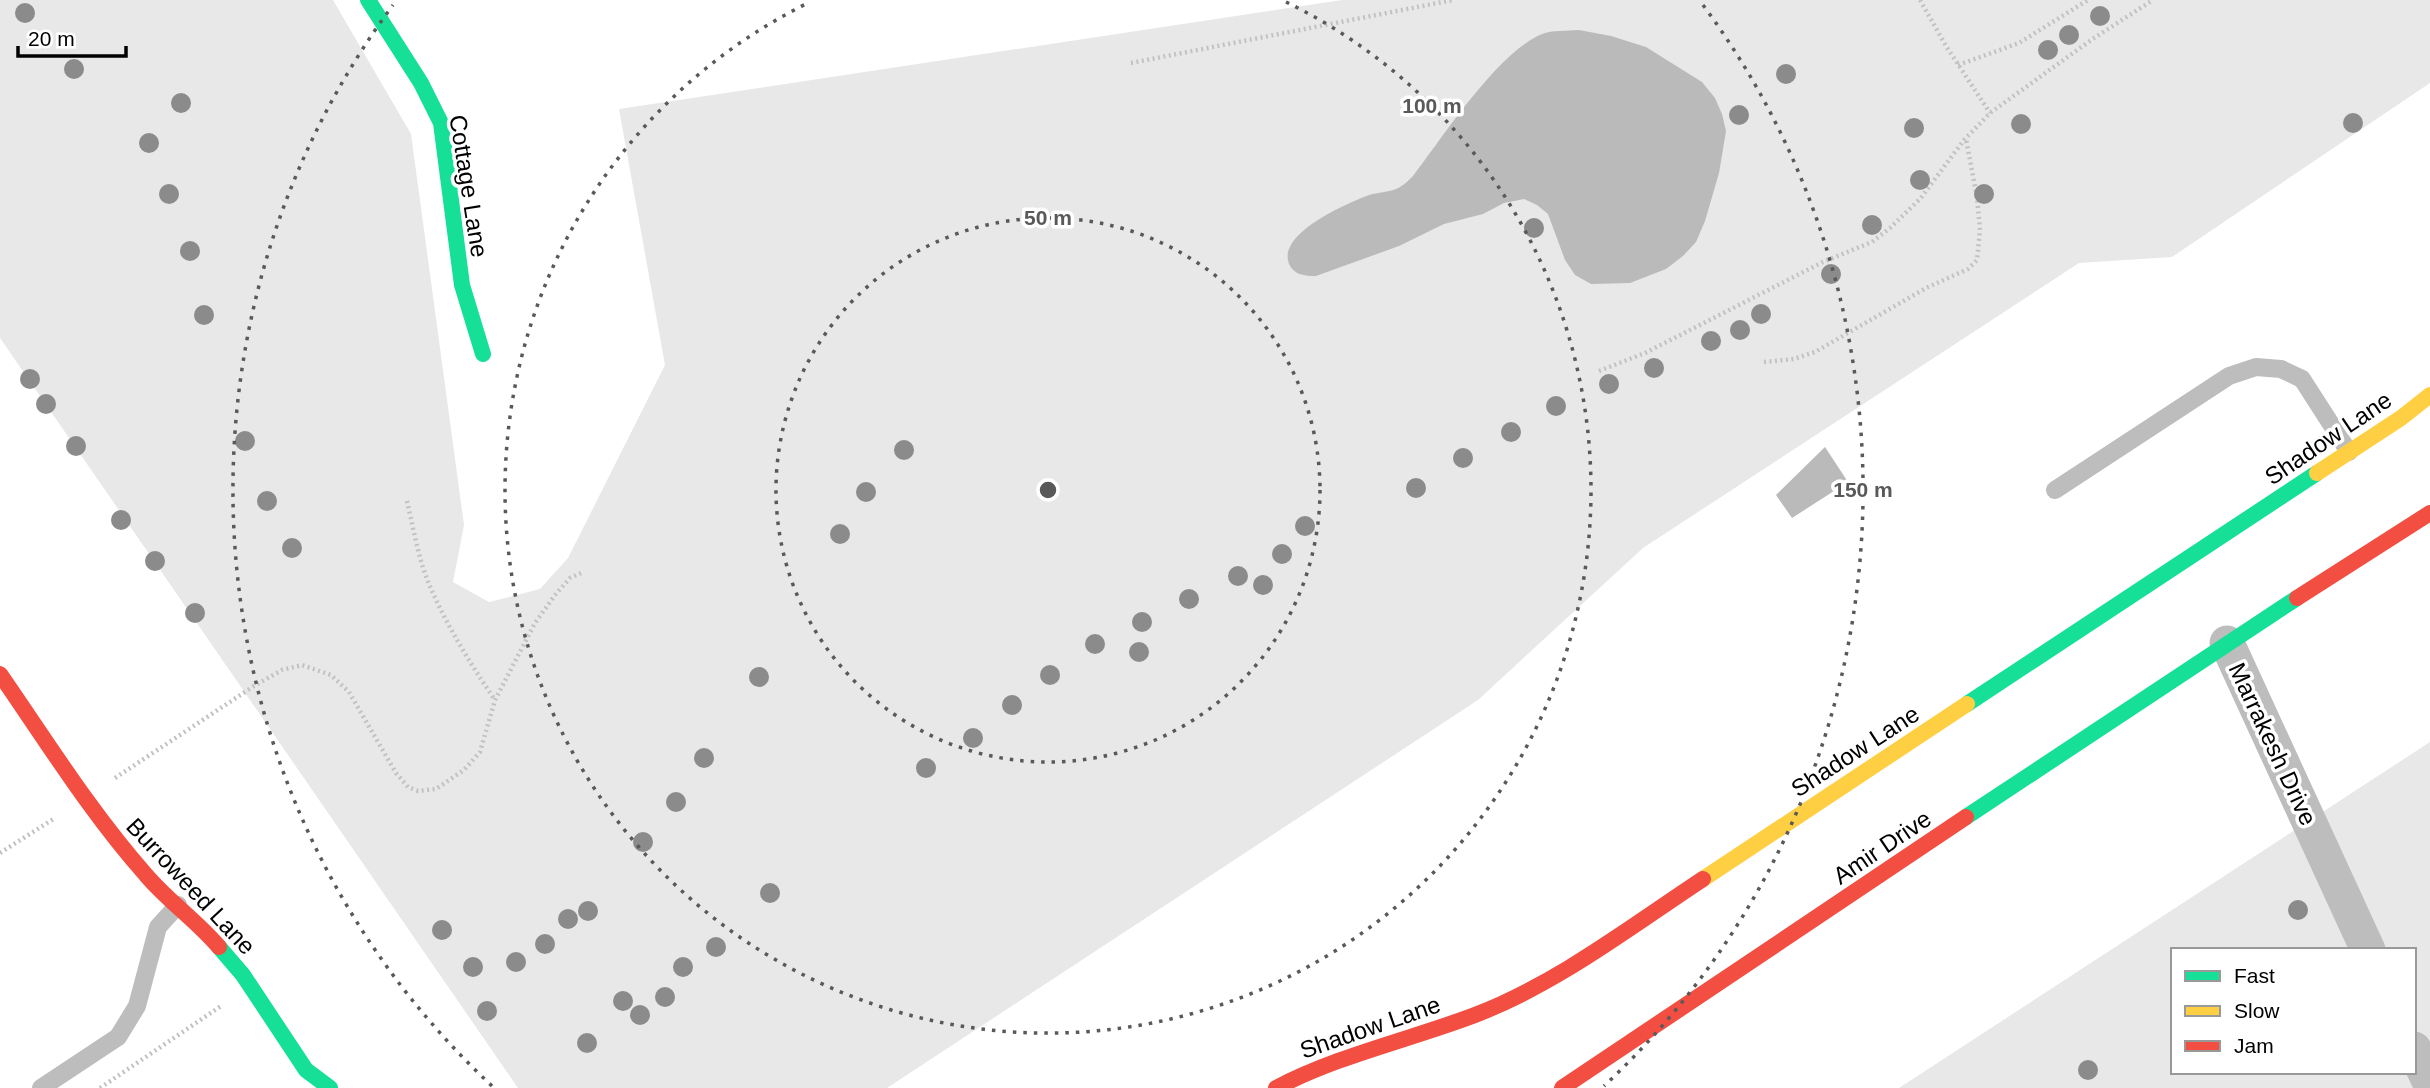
<svg xmlns="http://www.w3.org/2000/svg" width="2430" height="1088" viewBox="0 0 2430 1088" font-family="Helvetica,sans-serif">
<rect width="100%" height="100%" fill="#fff"/>
<path fill="#e8e8e8" fill-rule="evenodd" d="M0,0h333l78,134 53,391 -11,57 36,20 51,-13 28,-31 97,-193 -46,-256 723,-109h1088v83l-258,174 -93,6 -436,285 -165,152 -591,388h-369l-518,-750z
M2430,742v346h-531zM2173,950h241v122h-241z"/>
<path fill="#bababa" d="M1579,30l32,6 35,11 56,35 13,16 7,16 4,17 -7,42 -14,48 -9,21 -13,14 -17,13 -36,14 -39,1 -16,-9 -10,-15 -17,-46 -11,-9 -13,-6 -20,4 -21,11 -39,10 -45,22 -83,30c-11,0 -22,-1 -27,-12 -12,-31 59,-61 80,-69 10,-3 23,-3 31,-8 5,-3 9,-7 13,-11 30,-39 84,-123 129,-142 10,-4 25,-3 37,-4z
M1825,447l23,35 -56,36 -16,-23z"/>
<g fill="none" stroke-linecap="round" stroke-linejoin="round">
<path stroke="#c2c2c2" stroke-width="4.5" stroke-dasharray="2 3.5" stroke-linecap="butt" d="M1920,0l26,46 44,67
M1131,63l322,-63
M1958,65l61,-22 69,-43
M1764,362l30,-3 21,-7 111,-64 42,-19 9,-9 3,-30 -3,-33 -11,-58
M1599,371l46,-18 178,-91 49,-20 18,-14 30,-29 44,-59 26,-27 104,-75 59,-38
M407,501c7,30 12,62 25,90 17,38 39,74 63,109
M115,778l139,-92 28,-16 20,-5 29,10 18,17 47,81 12,14 10,4 18,-2 28,-19 16,-18 15,-52 40,-77 20,-28 15,-17 11,-5
M0,853l55,-35
M100,1088l121,-82"/>
<path stroke="#bdbdbd" stroke-width="18" d="M2055,490l174,-114 27,-9 25,2 21,10 47,73
M41,1088l77,-51 19,-31 21,-79 20,-22"/>
<path stroke="#bdbdbd" stroke-width="35" d="M2227,643l141,307
M2414,1049l16,34"/>
<path stroke="#16e098" stroke-width="16" d="M368,0l53,83 20,40 21,162 21,69
M1967,704l350,-231
M1966,817l331,-219
M219,947l24,28 63,95 24,18"/>
<path stroke="#ffcf43" stroke-width="16" d="M2317,473l84,-55 29,-23
M1703,879l264,-175"/>
<path stroke="#f24e42" stroke-width="16" d="M2297,598l133,-85
M0,674c47,68 91,139 146,201 22,26 51,46 73,72
M1276,1088c63,-33 133,-48 199,-73 83,-32 155,-88 228,-136
M1562,1088l404,-271"/>
</g>
<g fill="#8b8b8b">
<circle cx="25" cy="13" r="10"/>
<circle cx="2100" cy="16" r="10"/>
<circle cx="2069" cy="35" r="10"/>
<circle cx="2048" cy="50" r="10"/>
<circle cx="74" cy="69" r="10"/>
<circle cx="1786" cy="74" r="10"/>
<circle cx="181" cy="103" r="10"/>
<circle cx="1739" cy="115" r="10"/>
<circle cx="2353" cy="123" r="10"/>
<circle cx="2021" cy="124" r="10"/>
<circle cx="1914" cy="128" r="10"/>
<circle cx="149" cy="143" r="10"/>
<circle cx="1920" cy="180" r="10"/>
<circle cx="169" cy="194" r="10"/>
<circle cx="1984" cy="194" r="10"/>
<circle cx="1872" cy="225" r="10"/>
<circle cx="1534" cy="228" r="10"/>
<circle cx="190" cy="251" r="10"/>
<circle cx="1831" cy="274" r="10"/>
<circle cx="1761" cy="314" r="10"/>
<circle cx="204" cy="315" r="10"/>
<circle cx="1740" cy="330" r="10"/>
<circle cx="1711" cy="341" r="10"/>
<circle cx="1654" cy="368" r="10"/>
<circle cx="30" cy="379" r="10"/>
<circle cx="1609" cy="384" r="10"/>
<circle cx="46" cy="404" r="10"/>
<circle cx="1556" cy="406" r="10"/>
<circle cx="1511" cy="432" r="10"/>
<circle cx="245" cy="441" r="10"/>
<circle cx="76" cy="446" r="10"/>
<circle cx="904" cy="450" r="10"/>
<circle cx="1463" cy="458" r="10"/>
<circle cx="1416" cy="488" r="10"/>
<circle cx="866" cy="492" r="10"/>
<circle cx="267" cy="501" r="10"/>
<circle cx="121" cy="520" r="10"/>
<circle cx="1305" cy="526" r="10"/>
<circle cx="840" cy="534" r="10"/>
<circle cx="292" cy="548" r="10"/>
<circle cx="1282" cy="554" r="10"/>
<circle cx="155" cy="561" r="10"/>
<circle cx="1238" cy="576" r="10"/>
<circle cx="1263" cy="585" r="10"/>
<circle cx="1189" cy="599" r="10"/>
<circle cx="195" cy="613" r="10"/>
<circle cx="1142" cy="622" r="10"/>
<circle cx="1095" cy="644" r="10"/>
<circle cx="1139" cy="652" r="10"/>
<circle cx="1050" cy="675" r="10"/>
<circle cx="759" cy="677" r="10"/>
<circle cx="1012" cy="705" r="10"/>
<circle cx="973" cy="738" r="10"/>
<circle cx="704" cy="758" r="10"/>
<circle cx="926" cy="768" r="10"/>
<circle cx="676" cy="802" r="10"/>
<circle cx="643" cy="842" r="10"/>
<circle cx="770" cy="893" r="10"/>
<circle cx="2298" cy="910" r="10"/>
<circle cx="588" cy="911" r="10"/>
<circle cx="568" cy="919" r="10"/>
<circle cx="442" cy="930" r="10"/>
<circle cx="545" cy="944" r="10"/>
<circle cx="716" cy="947" r="10"/>
<circle cx="516" cy="962" r="10"/>
<circle cx="473" cy="967" r="10"/>
<circle cx="683" cy="967" r="10"/>
<circle cx="665" cy="997" r="10"/>
<circle cx="623" cy="1001" r="10"/>
<circle cx="487" cy="1011" r="10"/>
<circle cx="640" cy="1015" r="10"/>
<circle cx="587" cy="1043" r="10"/>
<circle cx="2088" cy="1070" r="10"/>
</g>
<g fill="none" stroke="#595959" stroke-width="3.5" stroke-dasharray="3.5 7">
<circle cx="1048" cy="490" r="272"/>
<path d="M1286 2A543 543 0 1 1 810 2"/>
<path d="M492 1086A815 815 0 0 1 393 5M1703 5A815 815 0 0 1 1604 1086"/>
</g>
<g text-anchor="middle" dominant-baseline="central" stroke-width="7" stroke-linejoin="round" paint-order="stroke">
<g font-size="24" fill="#000" stroke="#fff">
<text transform="translate(469 186) rotate(81)">Cottage Lane</text>
<text transform="translate(2328 438) rotate(-34)">Shadow Lane</text>
<text transform="translate(2273 744) rotate(65)">Marrakesh Drive</text>
<text transform="translate(1855 751) rotate(-33)">Shadow Lane</text>
<text transform="translate(1882 847) rotate(-34)">Amir Drive</text>
<text transform="translate(191 886) rotate(47)">Burroweed Lane</text>
<text transform="translate(1370 1027) rotate(-19)">Shadow Lane</text>
</g>
</g>
<circle cx="1048" cy="490" r="10" fill="#595959" stroke="#fff" stroke-width="3.5"/>
<g font-size="21" text-anchor="middle" font-weight="bold" fill="#595959" stroke="#fff" stroke-width="7" stroke-linejoin="round" paint-order="stroke">
<text x="1432" y="113">100 m</text>
<text x="1048" y="225">50 m</text>
<text x="1863" y="497">150 m</text>
</g>
<rect x="2171" y="948" width="245" height="126" fill="#ffffff" stroke="#999999" stroke-width="2"/>
<rect x="2185" y="971" width="35" height="10" fill="#16e098" stroke="#999999" stroke-width="2"/>
<text x="2234" y="983" font-size="21" fill="#000000">Fast</text>
<rect x="2185" y="1006" width="35" height="10" fill="#ffcf43" stroke="#999999" stroke-width="2"/>
<text x="2234" y="1018" font-size="21" fill="#000000">Slow</text>
<rect x="2185" y="1041" width="35" height="10" fill="#f24e42" stroke="#999999" stroke-width="2"/>
<text x="2234" y="1053" font-size="21" fill="#000000">Jam</text>
<path d="M18 46v10h108v-10" fill="none" stroke="#000000" stroke-width="3.5"/>
<text x="28" y="46" font-size="21" fill="#000000" stroke="#ffffff" stroke-width="5" paint-order="stroke">20 m</text>
</svg>
